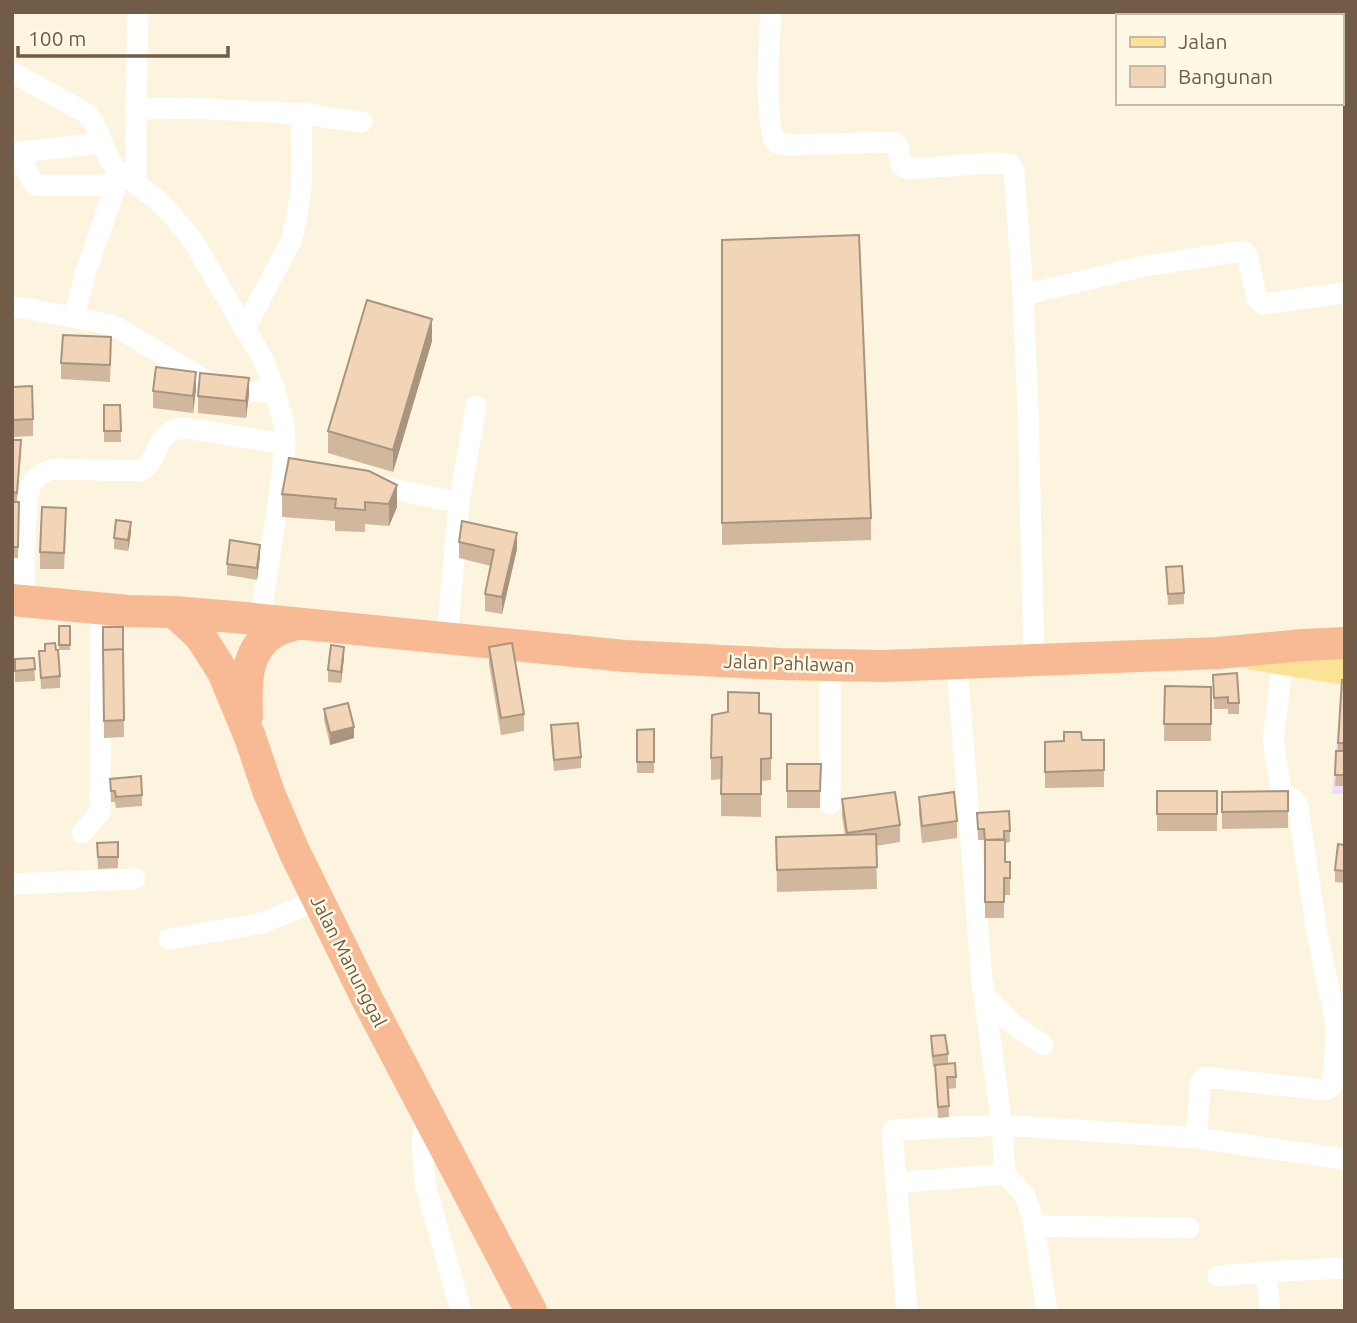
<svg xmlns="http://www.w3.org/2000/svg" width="1357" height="1323" viewBox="0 0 1357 1323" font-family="Ubuntu,sans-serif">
<rect width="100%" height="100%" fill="#fcf4de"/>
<path fill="#f1dcf8" d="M1341,692l4,1v101h-13z"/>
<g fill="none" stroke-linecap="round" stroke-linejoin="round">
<path stroke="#fff" stroke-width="21" d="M771,12c-2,25 -7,114 5,131l12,2 107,-3 3,3 3,20 8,4 80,-6 21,1 4,6 9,125 5,115 6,251
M12,72l74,41 7,9 18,40 5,7 39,29 15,15 21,25 72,121 12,32 9,33 1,20 -3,32 -22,144
M136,109l57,-1 109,6 4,-1 17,4 39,5
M23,152c2,12 3,25 13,33h80
M12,153l91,-10
M136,184v-75l2,-97
M1023,295l117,-28 102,-16 5,3 10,45 5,5 83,-11
M12,307l19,2 82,16 88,53 21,10 23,4 30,-1
M74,317l12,-46 35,-99
M245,328l46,-87 6,-25 4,-27 1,-75
M368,486l20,2 71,15
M24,601c1,-24 -1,-101 8,-118 5,-8 15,-13 24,-14l84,2c22,-11 12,-41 45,-43l100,16
M447,639l12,-136 17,-97
M1283,661l-10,79 8,51 14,10 3,6 19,126 18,85 1,14 -3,52 -3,4 -6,2 -119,-13 -5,6 -3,55 140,20 8,2
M957,665l25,316 20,144 3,49 20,21 5,16 4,15 13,85
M830,804v-139
M82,833l18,-21 1,-205
M12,884l123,-5
M169,939l93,-16 56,-23
M986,997l26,26 31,22
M427,1115l-5,25 3,44 36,127
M896,1183l109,-9
M1034,1226l155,2
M1266,1272l79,-4
M1218,1276l48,-4 4,39
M907,1311l-15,-178 1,-3 109,-5 195,13"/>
<path stroke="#fce296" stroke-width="26" d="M1253,657l92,15"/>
<path stroke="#f7ba94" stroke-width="32" d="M12,600l116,11 46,1 60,5 391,39 156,8 102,2 335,-13 85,-8 42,-2
M174,612l26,24 23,36 27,65 19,56 25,58 74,150 163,310
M247,716c-1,-31 -3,-68 29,-85 6,-3 14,-5 21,-7"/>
</g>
<path fill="#d0b79d" d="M722,240l149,278v22l-149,5z
M432,341l-39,131 -65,-19v-22z
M111,354l-1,28 -49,-3v-16z
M12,387l21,32v17l-21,1z
M196,389l-3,24 -40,-5v-17z
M249,395l-3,23 -48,-5v-17z
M104,405h16l1,37h-17z
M12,440l9,12 -4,50h2l-1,56h-6z
M289,458l108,49 -8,19 -24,-2v8l-30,-1v-10l-53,-4v-23z
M66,525l-2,44h-24v-17z
M131,533l-3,18 -14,-2v-11z
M459,542l58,7 -15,65 -17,-3v-17l6,-28 -32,-8z
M260,556l-3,24 -30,-5v-11z
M1166,567l18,26v11l-16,1z
M59,626h11v24h-11z
M103,627h20l1,110 -20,1z
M489,647l35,67v17l-23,4 -12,-71z
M39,651l21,25v12l-19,1z
M34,658l1,23 -20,1v-23z
M344,658l-3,25 -13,-1v-12z
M1213,675l26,28v11h-11v-5h-14z
M1345,680v106h-10l3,-43z
M1165,686l46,1v54h-47z
M324,709l30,29 -24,7 -6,-25z
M759,713l12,1v66l-10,1v36l-40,-1v-37l-10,1v-22z
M551,725l30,32v11l-27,3 -3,-34z
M654,729v44h-17v-43z
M1104,740v47l-59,1v-46z
M787,764h34l-1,44h-33z
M110,779l32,16v11l-26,2 -1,-6h-4z
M1157,791h60v40h-60z
M1288,791v37l-66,1v-37z
M919,797l38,24v17l-35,5 -3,-29z
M842,799l58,26v17l-24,4 1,43 -100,3 -1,-55 69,-2 -3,-19z
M1009,811l1,31 -5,1v19h5v33h-6v23h-19v-67l-1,-11h-6l-1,-27z
M118,842v26l-20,1 -1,-26z
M1345,845v38l-10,-1v-12z
M931,1036l17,18v10l8,13v11l-8,1 1,28 -11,1 -3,-51h-2l-2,-19z"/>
<path fill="#a9957f" d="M432,319v22l-39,131v-22z
M196,372v17l-3,24v-17z
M249,378v17l-3,23v-17z
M397,485v22l-8,19v-22z
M131,522v11l-3,18v-11z
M517,533v16l-15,65v-17z
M260,545v11l-3,24v-12z
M344,647v11l-3,25v-11z
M354,727v11l-24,7v-12z"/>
<path fill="#f2d5b6" stroke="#a9957f" stroke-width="2" d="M859,235l12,283 -149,5v-283z
M367,300l65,19 -39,131 -65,-19z
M63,335l48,2 -1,28 -49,-2z
M156,367l40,5 -3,24 -40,-5z
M200,373l49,5 -3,23 -48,-5z
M32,386l1,33 -21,1v-33z
M104,405h16l1,26h-17z
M12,440h9l-4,53 -5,-1z
M289,458l80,13 28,14 -8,19 -24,-2v8l-30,-2 1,-9 -54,-5z
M12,502h7l-1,45h-6z
M42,507l24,1 -2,45 -24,-1z
M116,520l15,2 -3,18 -14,-2z
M462,521l55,12 -15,64 -17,-3 9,-44 -35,-8z
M230,540l30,5 -3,23 -30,-4z
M1182,566l2,27 -16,1 -2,-27z
M59,626h11v19h-11z
M103,627h20v22l-20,1v5z
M55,643l1,7h2l2,26 -19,2 -2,-27h6v-7z
M512,643l12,71 -23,4 -12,-71z
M331,645l13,2 -3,25 -13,-2z
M123,649l1,71 -20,1 -1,-71z
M34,658l1,11 -20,2v-12z
M1237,673l2,30h-11v-6l-14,1 -1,-23z
M1342,680h3v63h-7z
M1165,686l46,1v37h-47z
M728,692l31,1v20l12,1v44l-10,1v35h-40l1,-37 -11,1 1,-43 16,-3z
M348,703l6,24 -24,6 -6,-24z
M578,723l3,34 -27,3 -3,-35z
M654,729v33h-17v-32z
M1064,732h17l1,8h22v30l-59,2v-30l19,-1z
M1336,751h9v24h-10z
M787,764h34l-1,27h-33z
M141,776l1,19 -26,2 -1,-6h-4l-1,-12z
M1157,791h60v23h-60z
M1288,791v20l-66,1v-20z
M895,792l5,33 -53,8 -5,-34z
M954,792l3,29 -35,5 -3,-29z
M1009,811l1,20h-6v8l-19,1 -1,-11h-6l-1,-16z
M876,834l1,33 -100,3 -1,-33z
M985,840h20v22h5v16h-6v24h-19z
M118,842v15h-20l-1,-14z
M1338,844l7,1v26l-10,-1z
M945,1035l3,19 -15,2 -2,-20z
M955,1063l1,14h-9l2,29 -11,1 -3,-42z"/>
<g text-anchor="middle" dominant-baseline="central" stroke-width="5" stroke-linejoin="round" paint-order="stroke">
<g font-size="19" fill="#725b47" stroke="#fff8e5">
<text transform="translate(789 663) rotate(2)">Jalan Pahlawan</text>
<text transform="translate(349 961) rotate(63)">Jalan Manunggal</text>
</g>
</g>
<rect width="1357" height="1323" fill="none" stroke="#725b47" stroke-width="28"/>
<rect x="1116" y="14" width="228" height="91" fill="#fff8e5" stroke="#c7b9a6" stroke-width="2"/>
<rect x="1130" y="37" width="35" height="10" fill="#fce296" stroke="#c7b9a6" stroke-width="2"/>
<text x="1178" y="49" font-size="21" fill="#725b47">Jalan</text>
<rect x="1130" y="66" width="35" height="21" fill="#f2d5b6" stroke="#c7b9a6" stroke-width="2"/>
<text x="1178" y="84" font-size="21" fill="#725b47">Bangunan</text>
<path d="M18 46v10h210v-10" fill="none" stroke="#725b47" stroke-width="3.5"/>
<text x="28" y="46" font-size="21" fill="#725b47" stroke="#fff8e5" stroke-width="5" paint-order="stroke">100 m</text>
</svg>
